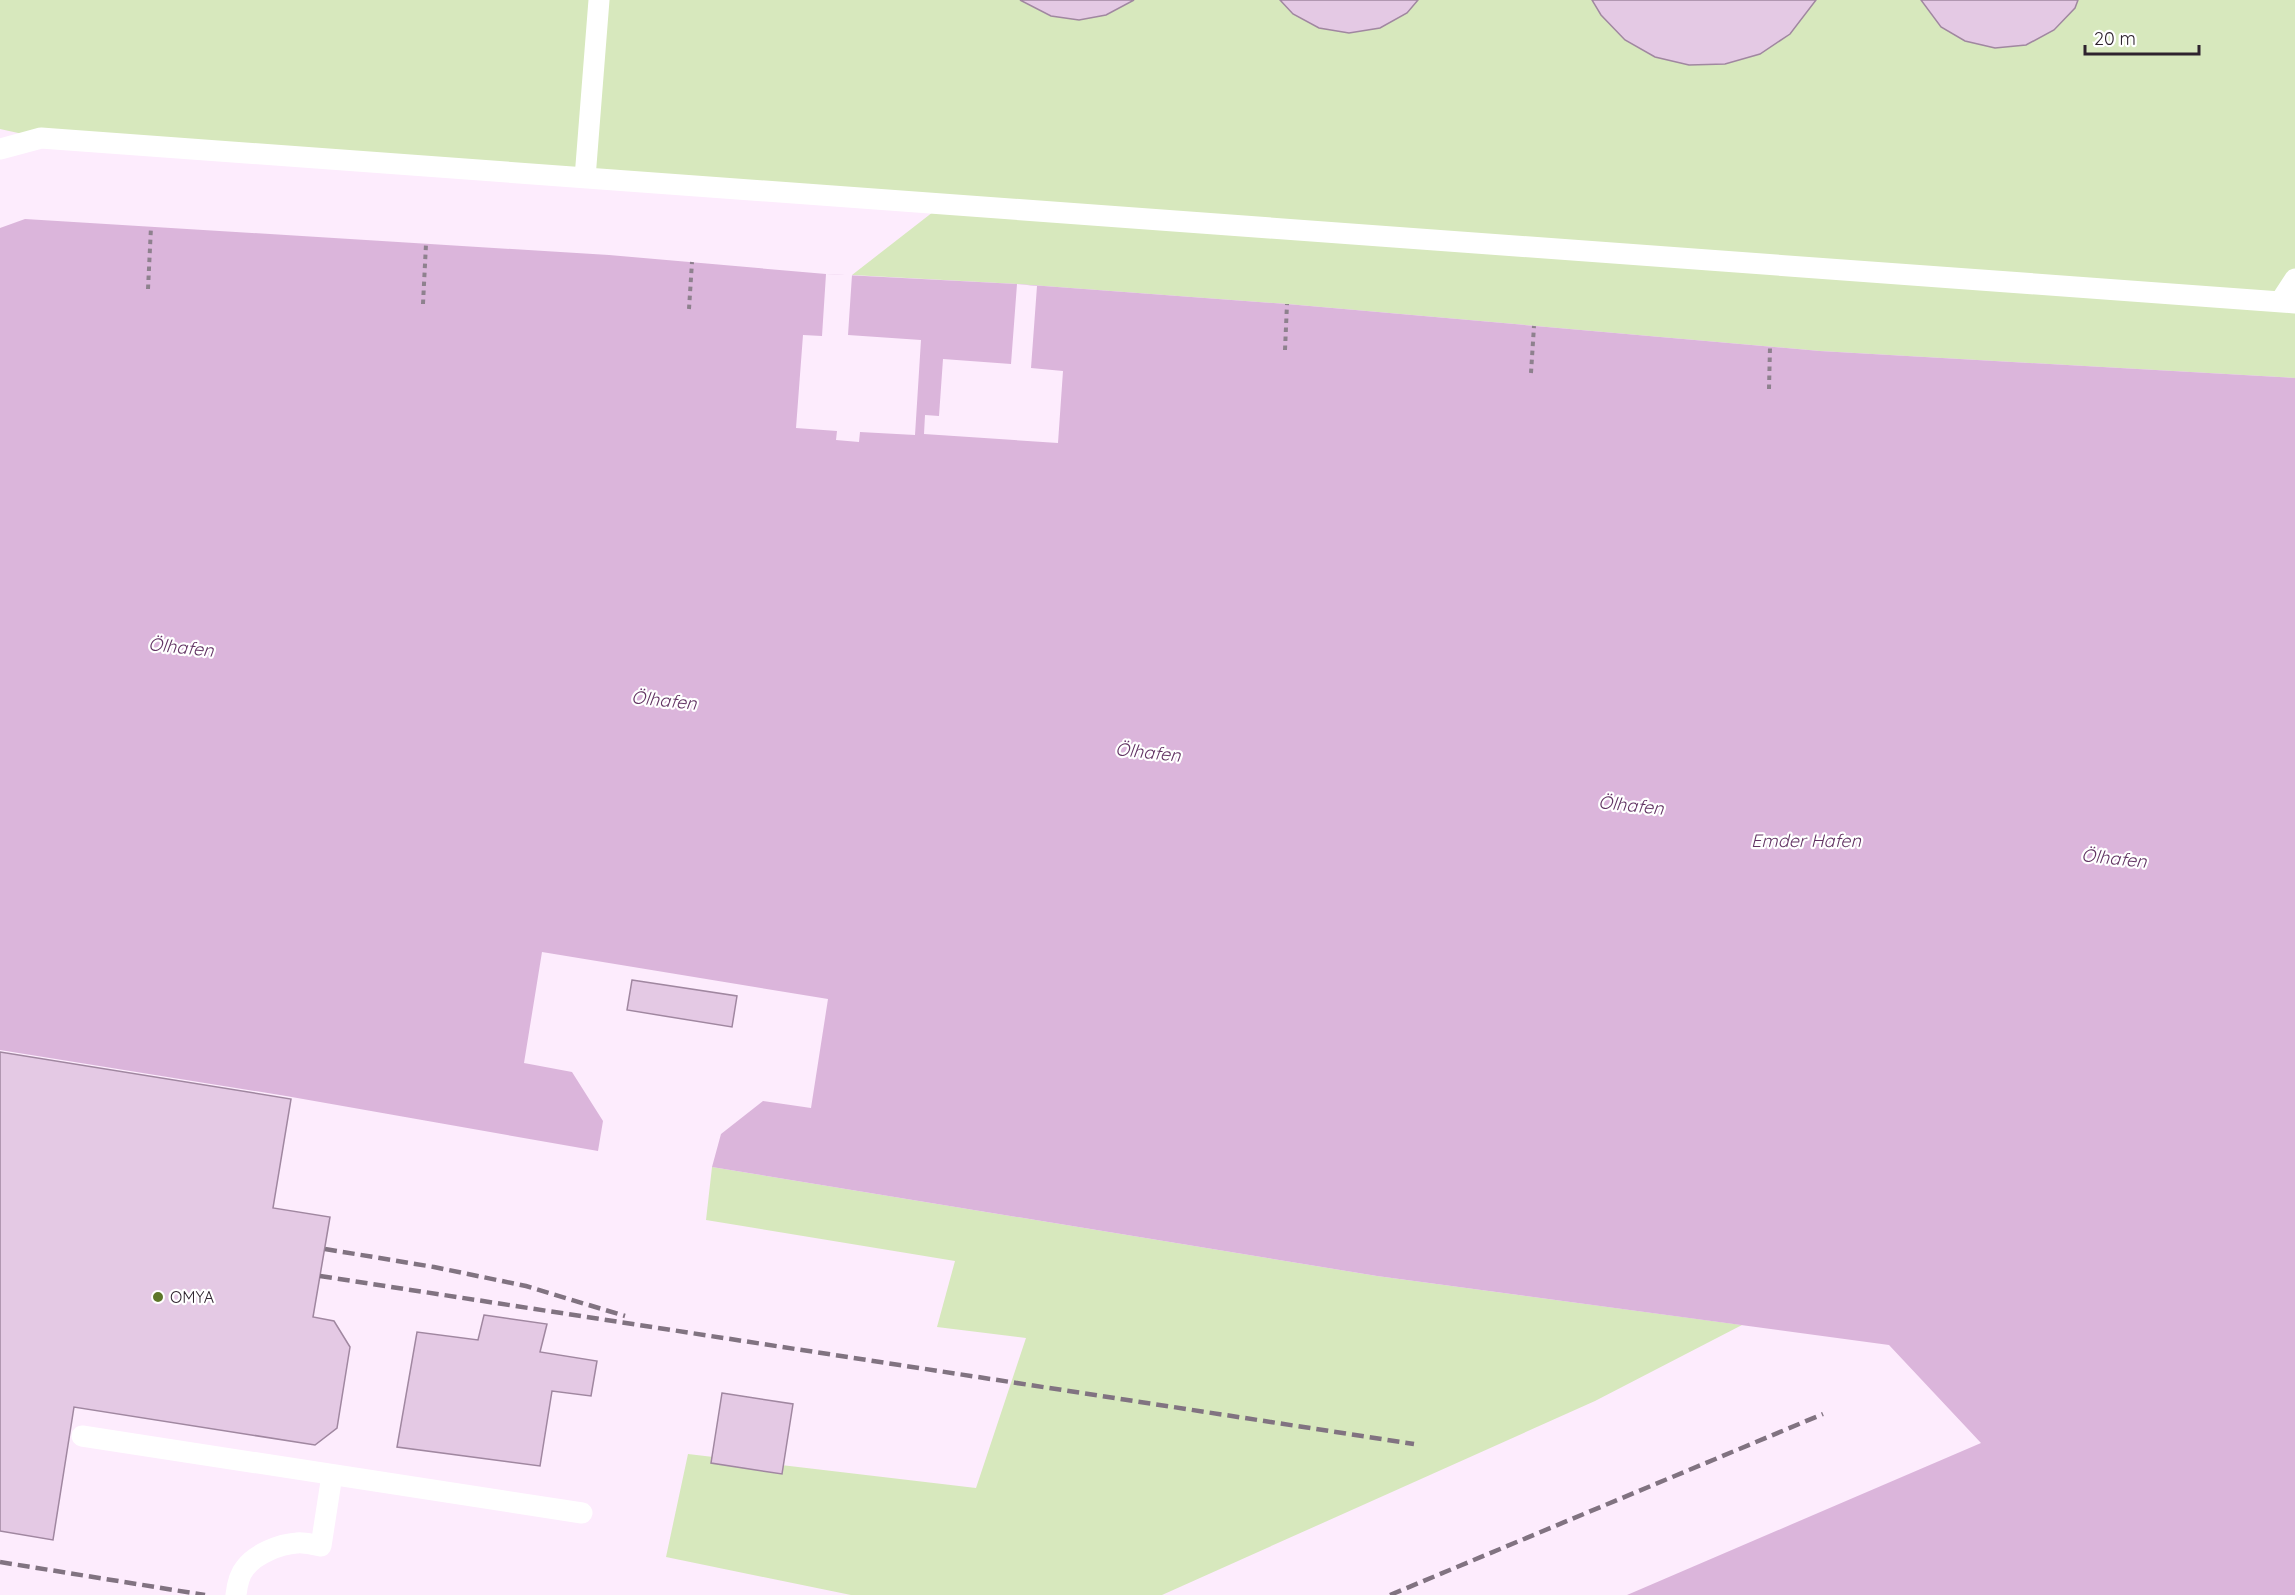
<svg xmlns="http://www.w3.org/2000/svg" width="2295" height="1595" viewBox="0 0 2295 1595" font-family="Quicksand,sans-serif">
<rect width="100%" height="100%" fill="#fdecfd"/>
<path fill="#d7e8bd" d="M0,0h2295v378l-475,-27 -533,-47 -270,-20 -165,-9 90,-70 -901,-67 -41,-9z
M712,1167l665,109 365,49 -147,76 -433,194h-311l-185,-38 22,-103 288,34 50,-150 -89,-11 18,-66 -249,-41z"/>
<path fill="#dbb5db" d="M25,219l584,36 217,19 191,10 270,20 533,47 475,27v1217h-668l354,-152 -92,-98 -512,-69 -665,-109 9,-33 42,-33 48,7 17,-109 -286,-47 -18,111 48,9 31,49 -5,30 -312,-55 -286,-46v-822z"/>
<path fill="#fdecfd" d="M826,274l26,1 -4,60 73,5 -6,95 -55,-3 -1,10 -23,-2 1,-9 -41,-3 7,-93 19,1z
M1017,284l20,2 -6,82 32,3 -5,72 -134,-9 1,-19 14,1 4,-57 68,5z"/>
<path fill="#e4c9e4" stroke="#a087a0" stroke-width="1.5" d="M1020,0h114l-28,15 -27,5 -28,-4z
M1280,0h138l-11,13 -27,15 -31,5 -30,-5 -26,-14z
M1592,0h224l-26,34 -30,20 -35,10 -36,1 -34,-8 -30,-17 -24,-25z
M1921,0h157l-3,8 -21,22 -28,15 -31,3 -30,-7 -24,-14z
M632,980l105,16 -5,31 -105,-17z
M0,1052l291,47 -18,109 57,9 -17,100 21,4 16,26 -13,81 -22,17 -241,-38 -21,133 -53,-9z
M484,1315l63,9 -7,28 57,9 -6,35 -39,-5 -12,75 -143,-19 20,-115 61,8z
M722,1393l71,11 -11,70 -71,-11z"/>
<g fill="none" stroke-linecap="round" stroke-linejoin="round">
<path stroke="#8e818e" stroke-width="4" stroke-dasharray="4.5 4.5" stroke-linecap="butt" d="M148,289l3,-62
M423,304l3,-60
M689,309l3,-47
M1285,350l2,-46
M1531,373l3,-47
M1769,389l1,-42"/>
<path stroke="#fff" stroke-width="21" d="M0,149l41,-11 2254,165
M585,178l14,-178
M2280,302l15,-23
M82,1436l500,77
M236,1595c1,-9 3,-20 9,-27 10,-14 35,-24 52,-25 7,-1 16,2 24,3l11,-71"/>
<path stroke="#817381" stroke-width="4.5" stroke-dasharray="12 6" stroke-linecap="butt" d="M325,1249l109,18 92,19 99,30
M320,1276l1094,168
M0,1562l205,33
M1390,1595l433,-181"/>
</g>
<circle fill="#5d7629" stroke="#fff" stroke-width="2" cx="158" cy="1297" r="6"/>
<g text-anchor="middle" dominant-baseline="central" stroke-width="4.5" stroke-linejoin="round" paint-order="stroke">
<g font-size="16" fill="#2e232e" stroke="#fff" text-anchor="start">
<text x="170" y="1297">OMYA</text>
</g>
<g font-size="18" font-style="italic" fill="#613262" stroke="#fff">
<text transform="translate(181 647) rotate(6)">Ölhafen</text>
<text transform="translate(664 700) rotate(6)">Ölhafen</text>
<text transform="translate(1148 752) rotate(6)">Ölhafen</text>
<text transform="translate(1631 805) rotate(6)">Ölhafen</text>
<text x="1806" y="840">Emder Hafen</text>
<text transform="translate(2114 858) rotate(6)">Ölhafen</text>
</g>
</g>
<path d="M2085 45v9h114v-9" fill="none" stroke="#2e232e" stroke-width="3"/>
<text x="2094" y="45" font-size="18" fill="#2e232e" stroke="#ffffff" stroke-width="4.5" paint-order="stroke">20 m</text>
</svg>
